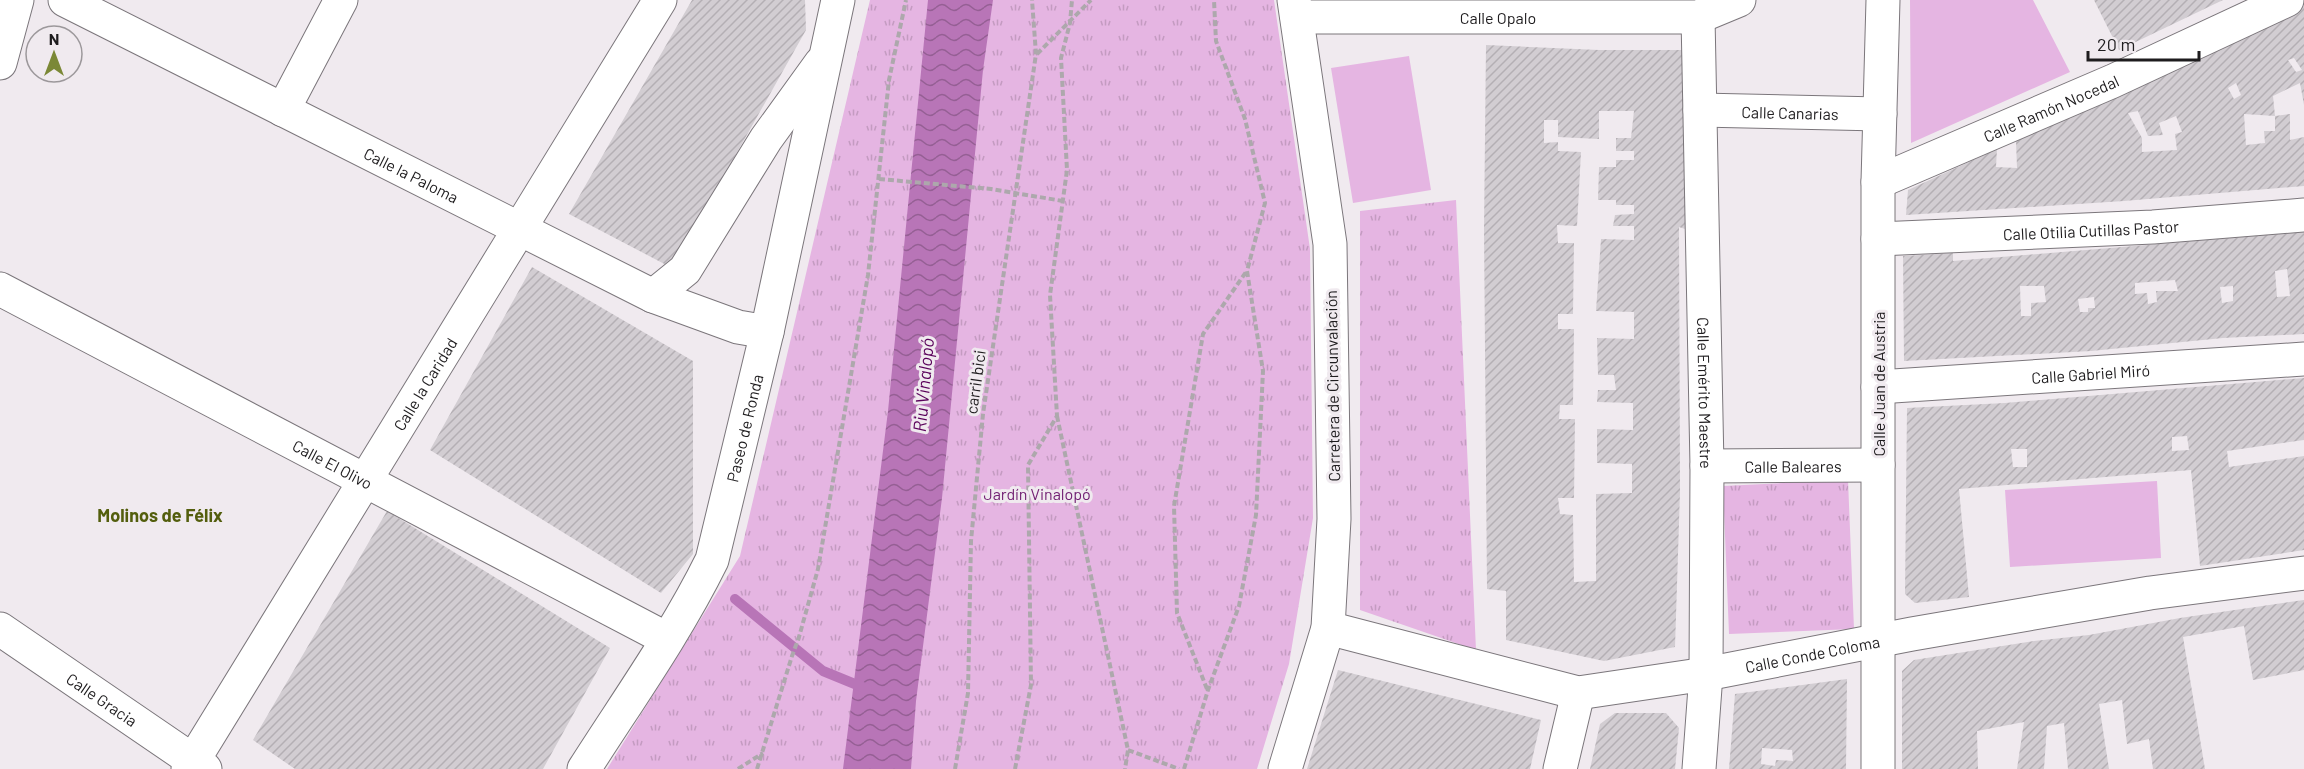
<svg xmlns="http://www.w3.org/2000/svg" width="2304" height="769" viewBox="0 0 2304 769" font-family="Barlow,sans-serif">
<defs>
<pattern id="park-tufts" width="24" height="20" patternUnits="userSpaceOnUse" patternTransform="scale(1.5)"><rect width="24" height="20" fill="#e5b5e2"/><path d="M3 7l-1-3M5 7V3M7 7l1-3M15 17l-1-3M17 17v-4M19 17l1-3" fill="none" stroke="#c49bc1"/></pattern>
<pattern id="water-waves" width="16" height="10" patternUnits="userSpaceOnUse" patternTransform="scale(1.5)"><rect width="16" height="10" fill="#b875b7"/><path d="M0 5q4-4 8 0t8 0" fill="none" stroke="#955f94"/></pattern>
<pattern id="building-hatch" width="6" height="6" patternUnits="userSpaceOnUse" patternTransform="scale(1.5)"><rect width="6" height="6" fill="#d2cdd2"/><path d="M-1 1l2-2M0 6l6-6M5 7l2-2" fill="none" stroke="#b4afb4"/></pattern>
</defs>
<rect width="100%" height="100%" fill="#f0eaef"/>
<path fill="#e5b5e2" d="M1910,0h123l37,72 -159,71z
M1409,56l22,134 -78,13 -22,-135z
M2157,481l4,77 -151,9 -5,-77z"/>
<path fill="url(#park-tufts)" d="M870,0h404l36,249 3,269 -24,146 -32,105h-650l133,-213z
M1456,200l20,450 -116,-40v-399z
M1848,480l6,149 -125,5 -6,-148z"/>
<path fill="url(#water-waves)" d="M928,0h65l-10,70 -41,428 -26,203 -5,68h-68l45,-358z"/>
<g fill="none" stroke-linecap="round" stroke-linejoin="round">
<path stroke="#b875b7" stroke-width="10" d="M735,599l88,72 44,18"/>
</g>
<path fill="url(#building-hatch)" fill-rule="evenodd" d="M692,0h113l1,30 -134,238 -103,-54z
M2094,0h129l-104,50z
M2304,6v99l-4,-22 -27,13 2,20 -31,-2 2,31 19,-2 -1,-12h11v-15l15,-2v26l14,-3v49l-180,15 -218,14 2,-25 89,-41 -1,18 21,1 -1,-27 62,-27zM2294,58l8,12 -6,2 -8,-12zM2236,83l5,12 -7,4 -6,-11zM2138,111l10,25 15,-1 -4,-12 17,-7 6,16 -7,2 2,16 -35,2v-14l-14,-25z
M1486,45l113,5h87l-1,179 -6,-2 1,265 -5,155 -71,14 -98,-21v-49l-19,-2 -3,-360zM1599,111h35l-3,27h-15v13h18v9h-18v7h-17l-1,33h18v5h18v9l-19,1 -2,11h21v14l-33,-1 -5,72 38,1v27l-37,-1 1,37h16l2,15h-18l-1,12 36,1v27l-36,-1v34l35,1v29l-36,1v87l-22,1 -1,-67 -13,-1 -2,-16h16l1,-79h-16l1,-14h13l1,-76h-16v-15h15l1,-71h-16l-1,-18 20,1 4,-74 -23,-1v-9l-14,1v-23h14v17l41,2z
M2304,232v102l-81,4 -132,13 -187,10 -1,-105 50,-3v8zM2287,269l3,27 -13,1 -2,-26zM2175,280l3,11h-22l1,11 -9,2 -1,-11 -12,1v-11zM2020,286h24l2,16 -15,1v13h-10zM2233,286v15l-11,2 -2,-16zM2094,297l1,11h-7v4h-8l-2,-13z
M532,267l161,94v193l-32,39 -231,-143z
M2304,378v62l-77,11 2,16 75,-11v94l-104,16 -9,-96 -232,19 10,108 -54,6 -10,-9 2,-186 98,-5zM2187,436l2,14 -17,1v-14zM2011,449h16v18h-14z
M387,511l223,137 -67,121h-248l-42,-29z
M2304,600v70l-51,10 -9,-54 -61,11 22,132h-52l-4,-30 -22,5 -5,-44 -23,4 10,65h-41l-4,-46 -17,3 -3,43h-27l7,-47 -47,9 1,38h-76v-98l12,-11 120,-19 55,-6 91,-17z
M1338,670l203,50 -11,49h-223z
M1847,679l-1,90h-117l6,-75zM1762,748l30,2 1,11 -17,-1 -1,6 -14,-2z
M1615,713h51l13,15 -4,41h-85l10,-45z"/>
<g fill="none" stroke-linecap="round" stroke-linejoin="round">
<defs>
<g id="minor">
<path id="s1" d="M65,0l588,296 85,31 29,5"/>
<path id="s2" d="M1297,17h401l41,-17"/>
<path id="s3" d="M1698,17l9,449 -1,208 -7,95"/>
<path d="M0,63l17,-63"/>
<path d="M283,110l58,-110"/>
<path id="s4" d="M1700,110l180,4"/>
<path id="s5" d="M1878,182l235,-101 174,-81"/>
<path id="s6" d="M1878,239l275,-12 151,-12"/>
<path id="s7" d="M0,289l667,350"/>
<path d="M653,296l32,-26 81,-131 55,-76"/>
<path id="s8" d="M1878,387l426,-28"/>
<path id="s9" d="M1707,466l171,-1"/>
<path id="s10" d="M1328,628l250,65 128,-19 206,-40 238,-41 154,-20"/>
<path id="s11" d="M0,629l205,140"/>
<path id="s12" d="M188,769l472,-769"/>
<path id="s13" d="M584,769c44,-69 92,-136 128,-209l55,-228 71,-332"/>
<path d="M1285,769l43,-141 6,-109 -4,-275 -36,-244"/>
<path d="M1560,769l18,-76"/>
<path d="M1878,769v-587l5,-182"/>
</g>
</defs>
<use href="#minor" stroke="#7b767b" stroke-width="35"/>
<path stroke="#ada8ac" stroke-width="4" stroke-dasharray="6 3" stroke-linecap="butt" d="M1037,54l54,-54
M879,179l112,10 72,12
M1057,416l71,334 -3,19
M1207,689l-30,-76 -3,-107 29,-172 43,-62
M1128,750l51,19
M738,769l25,-16
M757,769l35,-113 7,-19 19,-68 50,-294 21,-195 17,-80
M955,769l13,-76 3,-152 12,-127 53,-360 -4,-54
M1015,769l16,-84 -3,-220 29,-49 -7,-121 17,-125 -6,-112 9,-35 2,-23
M1184,769l24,-79 31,-84 17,-91 7,-144 -16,-100 18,-68 -20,-84 -29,-78 -2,-41"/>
<use href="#minor" stroke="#fff" stroke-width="33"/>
</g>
<g text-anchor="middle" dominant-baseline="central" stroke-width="6" stroke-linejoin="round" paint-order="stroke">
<g font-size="16" fill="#1e1c1e" stroke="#f0eaef">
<text stroke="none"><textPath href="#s2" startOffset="201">Calle Opalo</textPath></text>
<text stroke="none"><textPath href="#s5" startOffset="188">Calle Ramón Nocedal</textPath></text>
<text stroke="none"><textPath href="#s4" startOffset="90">Calle Canarias</textPath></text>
<text stroke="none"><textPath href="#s1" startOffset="388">Calle la Paloma</textPath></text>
<text stroke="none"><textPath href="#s6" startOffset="213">Calle Otilia Cutillas Pastor</textPath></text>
<text stroke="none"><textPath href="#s8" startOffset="213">Calle Gabriel Miró</textPath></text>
<text transform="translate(975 382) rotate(-82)">carril bici</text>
<text transform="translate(1878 384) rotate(-90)">Calle Juan de Austria</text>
<text stroke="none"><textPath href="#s12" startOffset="452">Calle la Caridad</textPath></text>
<text transform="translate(1332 386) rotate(-91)">Carretera de Circunvalación</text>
<text stroke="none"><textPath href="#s3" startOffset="376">Calle Emérito Maestre</textPath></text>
<text stroke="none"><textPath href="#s13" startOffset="381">Paseo de Ronda</textPath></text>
<text stroke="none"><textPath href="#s7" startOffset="376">Calle El Olivo</textPath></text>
<text stroke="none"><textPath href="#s9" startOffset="86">Calle Baleares</textPath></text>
<text stroke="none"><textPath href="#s10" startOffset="496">Calle Conde Coloma</textPath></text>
<text stroke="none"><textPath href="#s11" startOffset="124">Calle Gracia</textPath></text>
</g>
<g font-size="16" fill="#732274" stroke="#f0eaef">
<text x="1037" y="493">Jardín Vinalopó</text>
</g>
<g font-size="18" font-style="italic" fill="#59005a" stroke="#f0eaef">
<text transform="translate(923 385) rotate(-85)">Riu Vinalopó</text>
</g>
<g font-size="18" font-weight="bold" fill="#535e0d" stroke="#f0eaef">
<text x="160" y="515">Molinos de Félix</text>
</g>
</g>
<g transform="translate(54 54)"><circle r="28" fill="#f0eaef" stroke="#9c989b" stroke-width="1.5"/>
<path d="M0-4.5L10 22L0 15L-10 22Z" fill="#7b8836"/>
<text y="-9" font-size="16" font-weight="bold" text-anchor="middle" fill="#1e1c1e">N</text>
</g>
<path d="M2088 51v9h111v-9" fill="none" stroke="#1e1c1e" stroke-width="3"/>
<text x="2097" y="51" font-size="18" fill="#1e1c1e" stroke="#f0eaef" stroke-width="4.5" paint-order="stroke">20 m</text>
</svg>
